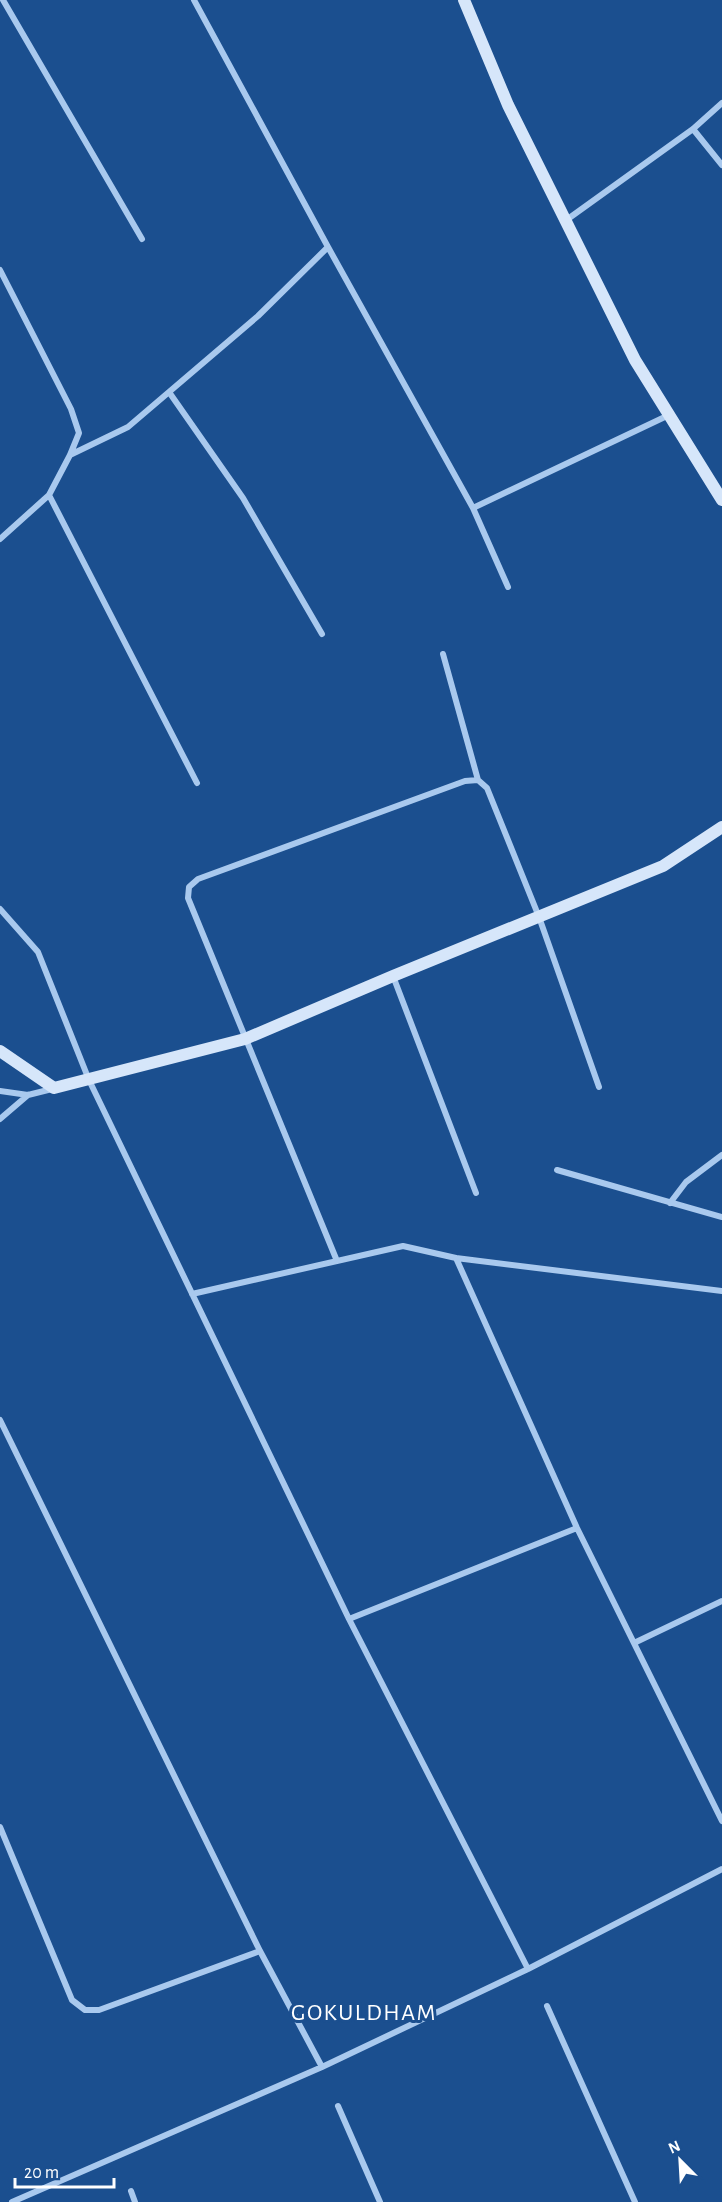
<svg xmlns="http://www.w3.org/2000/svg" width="722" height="2202" viewBox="0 0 722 2202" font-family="'Alegreya Sans',sans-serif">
<rect width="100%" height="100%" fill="#1b4f8f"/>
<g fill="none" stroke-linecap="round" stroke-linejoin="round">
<path stroke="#a9c9ee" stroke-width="6" d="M3,0l139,239
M194,0l134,247 145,261 35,79
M693,129l29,36
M565,221l128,-92 29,-26
M0,270l71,139 8,24 -9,22 -21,40 -49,44
M169,392l74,106 79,136
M70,455l58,-28 130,-111 70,-69
M49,495l148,288
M473,508l196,-93
M443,654l35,126
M0,909l38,43 51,128 260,539 179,350
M393,976l83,217
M0,1091l28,4 24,-6
M0,1119l28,-24
M557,1170l165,47
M670,1203l16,-21 36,-27
M456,1258l266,33
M337,1261l-149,-363 1,-11 9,-8 267,-98 13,-1 9,8 52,129 60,170
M192,1294l211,-48 53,12 121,270 145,293
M0,1420l260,531 62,116
M349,1619l228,-91
M634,1643l88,-42
M0,1827l72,173 13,10h14l161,-59
M547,2006l88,196
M338,2106l42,96
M131,2191l4,11
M12,2202l310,-135 206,-98 194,-100"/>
<path stroke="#d6e6fa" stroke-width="12" d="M464,0l44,105 127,255 87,140
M0,1051l54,37 191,-49 148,-63 270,-110 59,-39"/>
</g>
<g text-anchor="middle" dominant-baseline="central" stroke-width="6" stroke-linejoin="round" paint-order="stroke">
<g font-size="24" letter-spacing="1.5" fill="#fff" stroke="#1b4f8f">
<text x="364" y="2013">GOKULDHAM</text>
</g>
</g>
<g transform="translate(680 2160) rotate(336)" stroke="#1b4f8f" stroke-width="4.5" paint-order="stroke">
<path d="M0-4.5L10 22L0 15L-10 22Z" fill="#ffffff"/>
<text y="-9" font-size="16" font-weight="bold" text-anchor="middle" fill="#ffffff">N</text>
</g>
<path d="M15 2178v9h99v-9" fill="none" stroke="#ffffff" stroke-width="3"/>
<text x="24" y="2178" font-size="18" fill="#ffffff" stroke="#1b4f8f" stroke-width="4.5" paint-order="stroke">20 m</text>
</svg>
